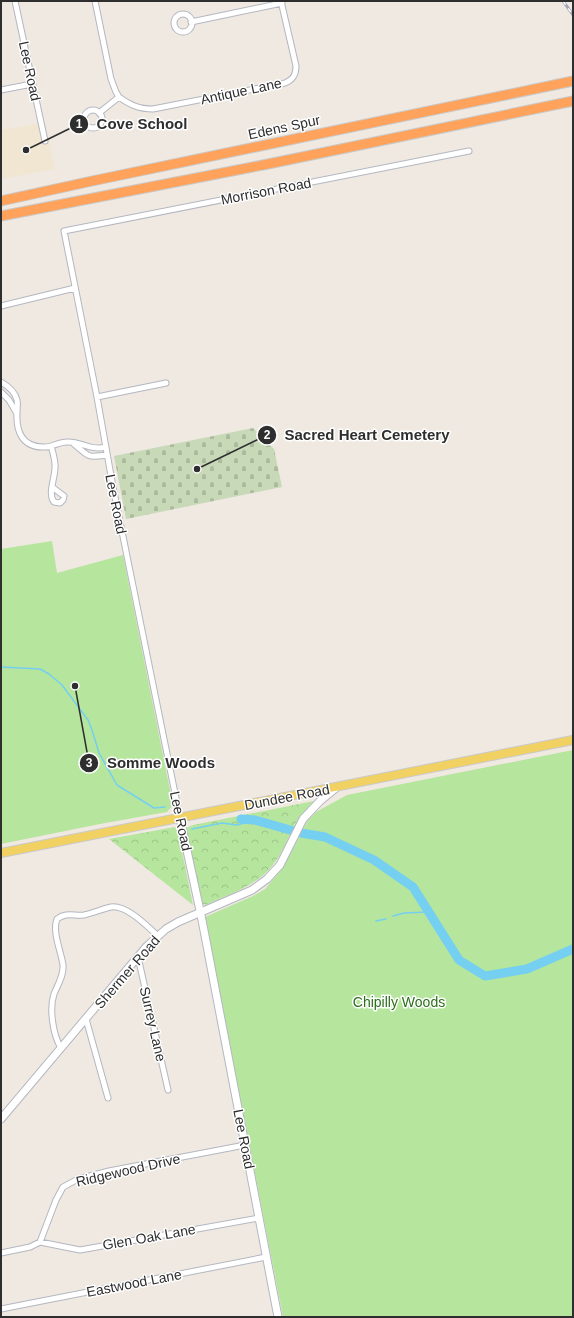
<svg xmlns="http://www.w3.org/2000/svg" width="574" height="1318" viewBox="0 0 574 1318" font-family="Helvetica,sans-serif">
<defs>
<pattern id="forest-crowns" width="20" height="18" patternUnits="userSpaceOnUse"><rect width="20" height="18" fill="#b6e59e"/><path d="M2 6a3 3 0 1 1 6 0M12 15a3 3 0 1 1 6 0" fill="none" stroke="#9dc588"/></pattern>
<pattern id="cemetery-stones" width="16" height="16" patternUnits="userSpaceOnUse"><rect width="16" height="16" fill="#c8d9b8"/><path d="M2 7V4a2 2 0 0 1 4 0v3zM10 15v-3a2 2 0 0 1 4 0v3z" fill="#acbb9e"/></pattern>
</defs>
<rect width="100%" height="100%" fill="#efe9e1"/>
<path fill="#f0e6d1" d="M45,122l10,47 -54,10v-49z"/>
<path fill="url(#forest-crowns)" d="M314,801c-7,7 -13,14 -18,22 -8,14 -13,30 -24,43 -16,20 -44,29 -66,39l-5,-2 -15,-75 7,-3z
M175,827l3,5 15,73 -84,-66z"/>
<path fill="url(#cemetery-stones)" d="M253,428l21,21 8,38 -156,32 -12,-63z"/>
<path fill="#b6e59e" d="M52,541l5,32 66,-18 50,250 -6,7 -67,12 -99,20v-295z
M573,750v567h-290l-78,-400 48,-21 12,-7 19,-23 24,-46 8,-8 31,-17z"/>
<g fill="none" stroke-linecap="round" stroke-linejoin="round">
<path stroke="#75cff0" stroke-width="1.5" d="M1,667l39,2 9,5 13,11 26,35 4,10 7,23 18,32 37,23 11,-1
M192,829l30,-6 15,2 18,-5
M393,916l11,-3 24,-1
M376,921l10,-2"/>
<path stroke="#75cff0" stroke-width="9" d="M241,819l14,1 46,13 24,4 49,23 39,27 46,73 26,16 42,-7 46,-20"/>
<defs>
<path id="street" d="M15,1l30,140
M95,1l16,78 5,13 3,5
M174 23a9 9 0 1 1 18 0a9 9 0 1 1-18 0Z
M191,22l91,-19
M1,90l31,-6
M84 119a9 9 0 1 1 18 0a9 9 0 1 1-18 0Z
M99,113l20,-16c11,8 20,12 34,12l132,-26c8,-3 11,-8 11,-17l-15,-65
M1,306l74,-18
M1,382c7,4 14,10 16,18 1,4 0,8 0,13 -1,18 5,34 26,34 8,1 15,-5 24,-5 14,-1 22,9 39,5
M1,392l8,8 7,12
M97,397l69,-14
M74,444c15,12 11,14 33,11
M51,446c2,7 4,13 4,19 1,12 -8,28 -1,37l6,1 3,-3 1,-4 -12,-9
M180,818l-67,-331 -16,-90 -33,-166 405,-80
M138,957l30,133
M86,1019l22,79
M61,1048c-8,-13 -12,-39 -7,-54 4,-10 10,-19 9,-29 -2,-14 -11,-33 -6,-46 9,-7 17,-3 27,-4 9,-2 18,-6 27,-8 16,-2 36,19 47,29
M40,1242l40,8 179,-32
M1,1253l29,-6 10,-5 16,-42 7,-13 15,-8 31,-8 136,-26
M1,1309l265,-52"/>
<path id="secondary" d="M180,818l22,102 76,397
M1,1119l146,-173 19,-17 12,-7 74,-32 15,-11 13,-14 23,-46 17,-18 17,-14"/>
<path id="primary" d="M1,853l572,-113"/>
<path id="highway" d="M1,201l91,-20 481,-100
M1,216l267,-52 305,-63"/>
</defs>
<use href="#street" stroke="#b4b7c1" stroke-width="7"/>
<use href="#secondary" stroke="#b4b7c1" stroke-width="9"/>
<use href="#primary" stroke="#c9c9c9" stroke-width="10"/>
<use href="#highway" stroke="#c9c9c9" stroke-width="11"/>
<use href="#street" stroke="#fff" stroke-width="5"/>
<use href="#secondary" stroke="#fff" stroke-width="7"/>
<use href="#primary" stroke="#f2d163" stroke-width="8"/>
<use href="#highway" stroke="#ffa35c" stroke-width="9"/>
<defs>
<path id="rail" d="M563,1l10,14"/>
</defs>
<use href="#rail" stroke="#a3a6b8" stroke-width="3"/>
<use href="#rail" stroke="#fff" stroke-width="1.5" stroke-dasharray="4.5" stroke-linecap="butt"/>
</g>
<g text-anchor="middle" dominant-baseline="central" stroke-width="3" stroke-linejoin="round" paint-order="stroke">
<g font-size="14" fill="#2e2e2e" stroke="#fff">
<text transform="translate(30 71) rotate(78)">Lee Road</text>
<text transform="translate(241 91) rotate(-12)">Antique Lane</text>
<text transform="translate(284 127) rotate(-12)">Edens Spur</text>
<text transform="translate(266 191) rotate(-11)">Morrison Road</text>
<text transform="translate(116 504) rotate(79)">Lee Road</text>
<text transform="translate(287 797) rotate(-11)">Dundee Road</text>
<text transform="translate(181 821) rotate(78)">Lee Road</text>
<text transform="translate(127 972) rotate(-49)">Shermer Road</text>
<text transform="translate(153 1024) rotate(77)">Surrey Lane</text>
<text transform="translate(244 1139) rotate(79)">Lee Road</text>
<text transform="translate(128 1170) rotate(-13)">Ridgewood Drive</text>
<text transform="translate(149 1237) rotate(-10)">Glen Oak Lane</text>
<text transform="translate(134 1283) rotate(-11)">Eastwood Lane</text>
</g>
<g font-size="14" fill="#2c6e1b" stroke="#fff">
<text x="399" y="1002">Chipilly Woods</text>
</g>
</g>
<path fill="none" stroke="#2e2e2e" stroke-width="1.5" d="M26 150L79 124M197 469L267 435M75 686L89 763"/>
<g fill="#2e2e2e" stroke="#fff" stroke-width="1.5">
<circle cx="26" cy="150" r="4"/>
<circle cx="197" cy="469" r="4"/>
<circle cx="75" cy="686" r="4"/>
<circle cx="79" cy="124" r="10"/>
<circle cx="267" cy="435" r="10"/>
<circle cx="89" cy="763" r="10"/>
</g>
<g font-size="12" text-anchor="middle" font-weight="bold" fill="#fff">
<text x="79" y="128">1</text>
<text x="267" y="439">2</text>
<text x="89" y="767">3</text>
</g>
<g font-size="15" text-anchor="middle" font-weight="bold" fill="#2e2e2e" stroke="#fff" stroke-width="3" stroke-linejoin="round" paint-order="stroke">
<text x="142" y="129">Cove School</text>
<text x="367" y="440">Sacred Heart Cemetery</text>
<text x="161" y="768">Somme Woods</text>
</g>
<rect width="574" height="1318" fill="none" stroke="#2e2e2e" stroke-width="4"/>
</svg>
